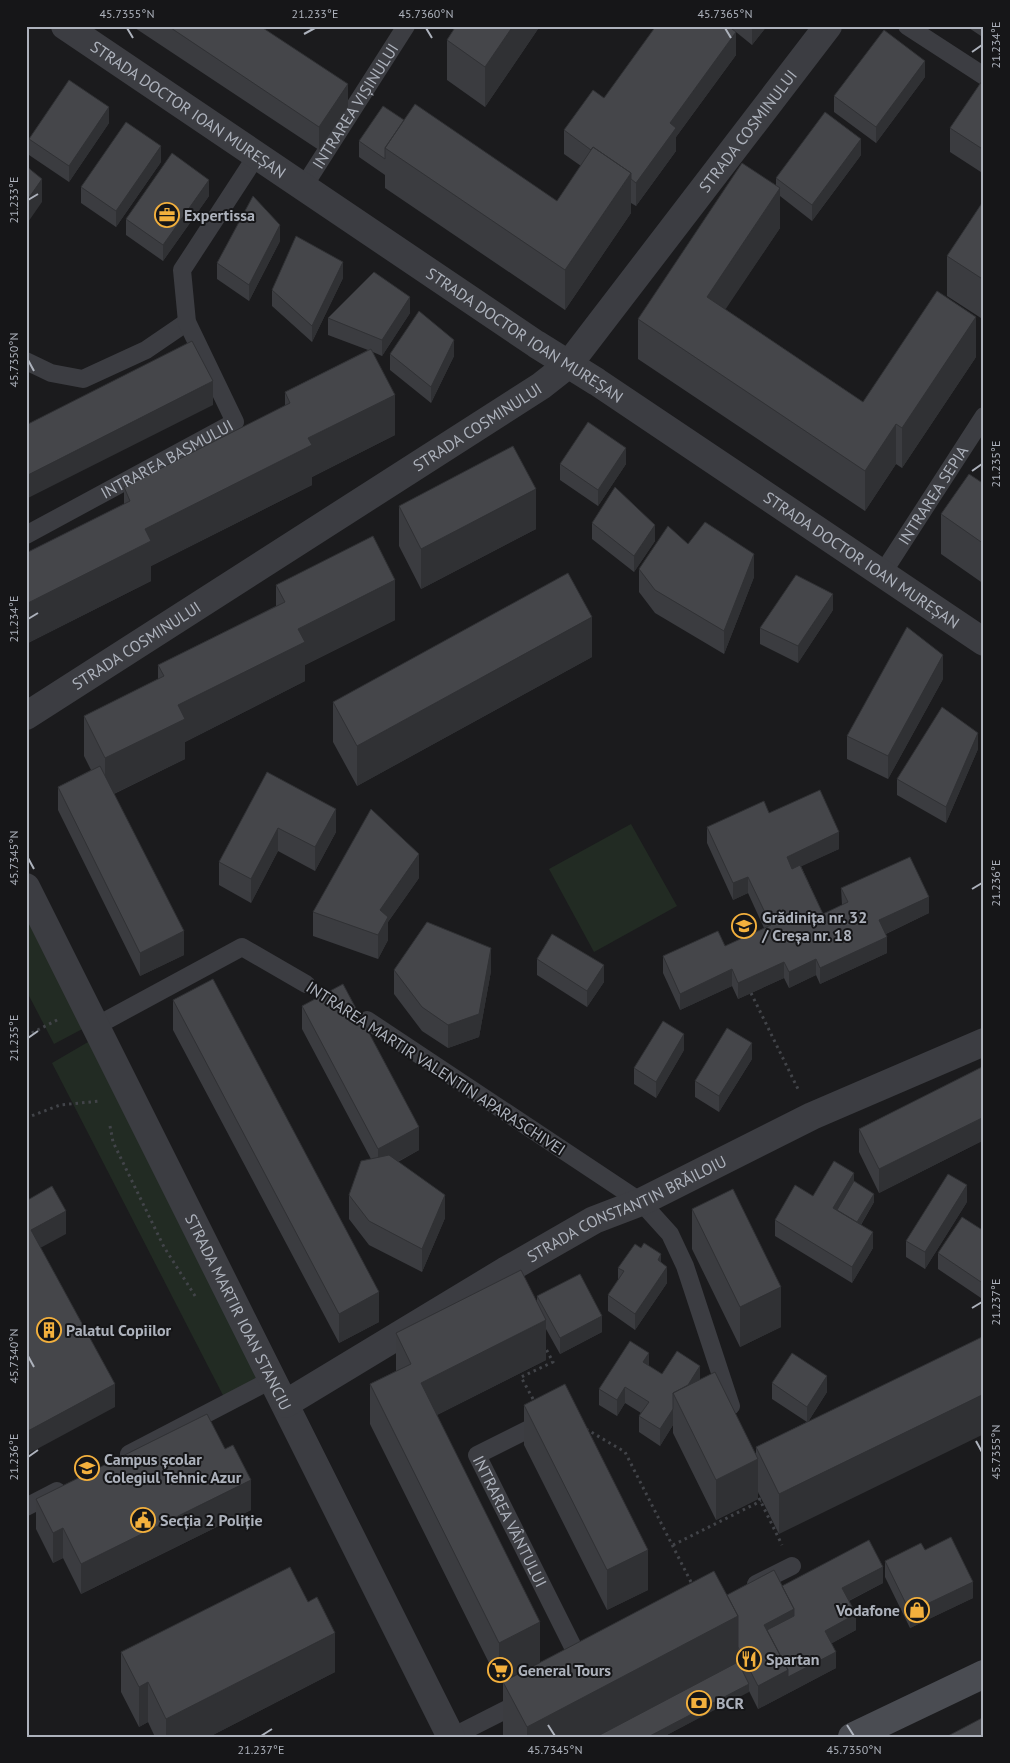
<svg xmlns="http://www.w3.org/2000/svg" width="1010" height="1763" viewBox="0 0 1010 1763" font-family="'PT Sans',sans-serif">
<rect width="100%" height="100%" fill="#1b1b1d"/>
<path fill="#222b23" d="M631,824l46,82 -83,46 -45,-83z
M26,906l62,120 -34,18 -28,-54z
M100,1035l173,344 -46,24 -175,-340z"/>
<g fill="none" stroke-linecap="round" stroke-linejoin="round">
<path stroke="#424449" stroke-width="3" stroke-dasharray="2.5 4" stroke-linecap="butt" d="M751,993l47,96
M26,1036l33,-17
M26,1118l34,-13 41,-4
M110,1126l3,16 51,105 33,52
M533,1399l-12,-22 32,-15 -8,-15
M586,1429l39,23 68,134
M756,1492l26,53
M673,1545l88,-44"/>
<g stroke="#3c3d42" stroke-width="18">
<path d="M907,26l77,50"/>
<path id="s1" d="M304,186l102,-160"/>
<path d="M26,361l25,12 32,6 63,-29 41,-28"/>
<path id="s2" d="M26,535l209,-113 -48,-100 -5,-52 75,-115"/>
<path id="s3" d="M882,574l102,-158"/>
<path d="M367,1020l274,182 29,32 15,32 46,140"/>
<path d="M96,1026l146,-79 64,37"/>
<path id="s4" d="M545,1421l-68,34 106,212"/>
<path d="M129,1454l144,-75"/>
<path d="M26,1507l31,-16"/>
<path d="M756,1584l36,-18"/>
<path d="M452,1737l71,-36"/>
</g>
<g stroke="#3c3d42" stroke-width="28">
<path id="s5" d="M65,26l471,318 61,38 387,260"/>
<path id="s6" d="M26,716l515,-330 28,-22 259,-338"/>
<path id="s7" d="M26,887l425,850"/>
<path id="s8" d="M285,1404l220,-133 89,-51 47,-18 171,-86 172,-74"/>
</g>
<path stroke="#4a4c52" stroke-width="28" d="M852,1737l132,-63"/>
</g>
<path fill="#3b3c40" d="M135,26h125l88,81 -29,43 -184,-122z
M456,26h84l-55,81 -38,-27v-40z
M728,26h39l-15,19 -16,-13v23l-60,82v14l-40,55 -5,-3v10l-66,97 -180,-122v-13l-26,-18v-16l45,-21 153,81 24,-35 -17,-12v-24l40,-32z
M966,26h18v12z
M925,77l-49,66 -42,-31v-16z
M984,78v96l-34,-22v-24z
M109,123l-40,59 -40,-27v-16z
M861,155l-49,66 -32,-25v32l-55,81 138,93 113,-45 -74,111 -6,-4 -31,47 -227,-152v-40l138,-133v-8z
M161,162l-45,65 -35,-24v-16z
M209,196l-46,65 -37,-26v-16z
M984,200v120l-37,-24v-40z
M280,241l-31,60 -32,-22v-16z
M343,278l-31,64 -40,-36v-16z
M410,313l-28,43 -9,-4 22,83 -83,42v8l-161,81v15l-125,63v-91l98,-49v-17l161,-81v-14l83,-42 -40,-15v-17z
M390,354l64,2 -23,47 -41,-33z
M560,464h66l-28,42 -38,-26z
M984,484v100l-43,-30v-40z
M399,506l137,23 -115,60 -22,-43z
M592,523l63,18 -21,31 -42,-33z
M688,544l66,33 -30,77 -69,-41 -16,-21v-23z
M276,585l119,35 -90,45v16l-120,61v17l-71,35 70,161 -44,21 -82,-166v-23l33,-17 -7,-14v-40l74,-37v-14l118,-59z
M833,610l-35,53 -38,-19v-16z
M592,657l-235,129 -24,-44v-40z
M943,679l-55,100 -41,-20v-23z
M978,749l-32,74 -49,-28v-16z
M267,772l69,60 -21,39 -37,-20 -27,52 -32,-18v-23z
M769,813l70,36 -38,17 22,48 19,-9 -1,-17 88,25 -43,21 1,19 -67,31 -4,-9 -27,13 -5,-10 -46,21 -6,-13 -52,24 -17,-37v-17l62,-10 39,-18 -16,-35 -15,7 -26,-57v-16z
M419,878l-31,44v18l-10,19 -65,-23v-24z
M537,959l67,23 -17,25 -50,-32z
M394,970l97,1 -12,66 -31,11 -26,-17 -28,-37z
M173,1000l206,322 -40,21 -166,-313z
M302,1006l117,144 -21,12 47,56 -23,54 -53,-27 -20,-26v-24l22,-36 -69,-130z
M684,1050l-28,48 -22,-14v-16z
M752,1059l-33,53 -24,-15v-16z
M984,1066v74l-105,53 -20,-41v-23z
M854,1181l20,21 -13,23 12,23 -21,35 -77,-47v-16l38,-24z
M967,1202l-42,67 -19,-12v-16z
M692,1209l89,118 -41,20 -48,-98z
M984,1231l-3,67 -43,-29v-16z
M661,1262l6,21 -32,47 -27,-19v-16l10,-15v-12z
M537,1296l65,36 -42,22 -14,-25v31l-109,55 103,247 -41,21 -129,-259v-40l26,-13v-38l141,-31z
M649,1366l13,8 38,5 56,75v-7l51,-25 -35,-23v-16l55,9 -19,30 -29,112 -21,-42v7l-42,21 -43,-87v-8l-13,21 -21,-14v-16l2,-3 -16,-10 -8,13 -18,-11v-16z
M524,1405l124,185 -41,20 -83,-165z
M36,1499l215,11 -170,84 -18,-36 -10,5 -17,-34z
M885,1561l88,37 -63,30 -25,-51z
M883,1583l-34,18 7,29 -24,13 4,25 -78,41 -9,-18 -86,46 -160,-1v-54l224,-87 55,-9z
M121,1652l214,20 -126,65h-54l-7,-15 -9,5 -18,-35z"/>
<path fill="#303134" d="M513,26h27l-55,81v-40z
M754,26h13l-15,19v-16z
M736,32v23l-60,82v14l-40,55v-23l34,-60z
M925,61v16l-49,66v-16z
M348,84v23l-29,43v-23z
M109,107v16l-40,59v-16z
M861,139v16l-49,66v-16z
M161,146v16l-45,65v-16z
M631,173v40l-66,97v-40z
M42,179v23l-16,23v-23z
M209,180v16l-46,65v-16z
M780,188v40l-73,109v-40z
M280,225v16l-31,60v-16z
M343,262v16l-31,64v-16z
M410,297v16l-28,43v-16z
M976,317v40l-74,111v-40z
M454,340v16l-23,47v-16z
M213,381v24l-187,94v-23z
M395,395v40l-83,42v8l-161,81v15l-125,63v-40l119,-75 163,-91z
M896,424v40l-31,47v-40z
M626,448v16l-28,42v-16z
M536,489v40l-115,60v-40z
M655,525v16l-21,31v-16z
M754,554v23l-30,77v-23z
M395,580v40l-90,45v16l-120,61v17l-80,39v-40l73,-53 120,-76z
M833,594v16l-35,53v-17z
M592,617v40l-235,129v-40z
M943,655v24l-55,100v-23z
M978,733v16l-32,74v-16z
M336,809v23l-21,39v-24z
M278,828v23l-27,52v-24z
M839,832v17l-52,24v-16z
M419,854v24l-31,44v18l-10,19v-24l2,-25z
M748,877v16l-15,7v-17z
M929,897v16l-50,24v-17z
M184,931v24l-44,21v-23z
M887,937v16l-67,31v-16z
M491,948v23l-12,66 -31,11v-23z
M816,959v16l-27,13v-16z
M784,962v16l-46,21v-16z
M604,965v17l-17,25v-16z
M732,969v17l-52,24v-16z
M684,1034v16l-28,48v-16z
M752,1043v16l-33,53v-16z
M984,1117v23l-105,53v-24z
M419,1127v23l-41,22v-23z
M854,1173v16l-17,29 -4,-10z
M967,1185v17l-42,67v-17z
M874,1194v8l-20,34v-8z
M445,1195v23l-23,54v-23z
M66,1211v23l-35,19v-23z
M873,1232v16l-21,35v-16z
M661,1254v16l-3,-10z
M667,1267v16l-32,47v-16z
M984,1279v16l-3,3v-16z
M781,1287v40l-41,20v-40z
M379,1292v30l-40,21v-29z
M602,1316v16l-42,22v-16z
M546,1320v40l-125,63v-40z
M649,1353v17l-6,-8z
M700,1366v17l-23,19z
M827,1376v16l-20,31v-16z
M115,1384v23l-89,48v-23z
M625,1387v16l-8,13v-16z
M984,1394v40l-205,100v-40z
M673,1409v16l-13,21v-17z
M758,1459v40l-42,21v-40z
M251,1480v30l-170,84v-30z
M63,1528v30l-10,5v-30z
M648,1550v40l-41,20v-40z
M883,1567v16l-41,21v-16z
M973,1582v16l-63,30v-16z
M794,1609v23l-23,12 -7,-19z
M856,1614v16l-31,17v-16z
M738,1616v54l-127,67h-84v-10z
M540,1622v40l-41,21v-40z
M335,1633v39l-126,65h-43v-18z
M836,1652v16l-78,41v-23l30,-16z
M148,1682v40l-9,5v-40z
M749,1684v8l-86,45h-15z"/>
<path fill="#45464a" stroke="#303134" d="M168,26h92l88,58 -29,43z
M456,26h57l-28,41 -38,-27z
M656,26h72l8,6 -66,91 6,5 -40,55 -5,-4v-6l-38,-26 -2,3 -27,-20 29,-40 11,8z
M748,26h6l-2,3z
M884,30l41,31 -49,66 -42,-31z
M984,78v72l-34,-22z
M69,80l40,27 -40,59 -40,-27z
M415,104l142,97 36,-54 38,26 -66,97 -180,-122z
M383,106l21,14 -19,28v11l-26,-18z
M825,112l36,27 -49,66 -36,-27z
M126,122l35,24 -45,65 -35,-24z
M172,153l37,27 -46,65 -37,-26z
M742,163l38,25 -73,109 156,105 74,-111 39,26 -74,111 -6,-4 -31,47 -227,-152z
M26,166l16,13 -16,23z
M253,196l27,29 -31,60 -32,-22z
M984,200v80l-37,-24z
M296,236l47,26 -31,64 -40,-36z
M374,272l36,25 -28,43 -54,-22z
M419,311l35,29 -23,47 -41,-33z
M192,341l21,40 -187,95v-51z
M371,349l24,46 -87,43 4,7 -167,84 6,12 -125,63v-51l104,-52 -6,-14 166,-84 -5,-11z
M588,422l38,26 -28,42 -38,-26z
M513,446l23,43 -115,60 -22,-43z
M969,474l15,10v60l-43,-30z
M615,487l40,38 -21,31 -42,-33z
M705,522l49,32 -30,77 -69,-41 -16,-21 29,-43 20,18z
M373,536l22,44 -97,49 7,13 -127,63 7,14 -80,39 -21,-42 80,-40 -6,-11 127,-63 -9,-17z
M568,573l24,44 -235,129 -24,-44z
M796,575l37,19 -35,52 -38,-18z
M907,627l36,28 -55,101 -41,-20z
M942,707l36,26 -32,74 -49,-28z
M100,766l84,165 -44,22 -82,-166z
M267,772l69,37 -21,38 -37,-19 -27,51 -32,-17z
M820,790l19,42 -52,25 5,12 8,-4 23,49 25,-12 -7,-14 69,-31 19,40 -50,23 8,17 -67,31 -4,-9 -27,13 -5,-10 -46,21 -6,-14 -52,25 -17,-38 55,-25 7,15 46,-21 -23,-48 -15,6 -26,-56 57,-26 5,12z
M371,809l48,45 -39,56 8,7 -10,18 -65,-23z
M427,922l64,26 -12,66 -31,11 -26,-18 -28,-37z
M552,934l52,31 -17,26 -50,-32z
M213,979l166,313 -40,22 -166,-314z
M343,984l76,143 -41,22 -76,-143z
M663,1021l21,13 -28,48 -22,-14z
M727,1028l25,15 -33,53 -24,-15z
M984,1066v51l-105,52 -20,-40z
M389,1155l56,40 -23,54 -53,-28 -20,-26 12,-34z
M834,1161l20,12 -21,35 40,24 -21,35 -77,-47 20,-35 18,11z
M948,1174l19,11 -42,67 -19,-11z
M854,1181l20,13 -17,28 -20,-12z
M52,1186l14,25 -35,19 84,154 -89,48v-231z
M733,1189l48,98 -41,20 -48,-98z
M962,1217l22,14v48l-3,3 -43,-29z
M644,1243l17,11 -3,6 9,7 -32,47 -27,-19 16,-24 -6,-3 17,-24 6,4z
M521,1270l25,50 -125,63 119,239 -41,21 -129,-259 41,-20 -15,-31z
M580,1274l22,42 -42,22 -23,-42z
M984,1336v58l-205,100 -23,-47z
M630,1341l19,12 -6,9 19,12 15,-23 23,15 -12,19 -15,8v16l-13,20 -21,-13 10,-14 -24,-15 -8,13 -18,-11z
M792,1353l35,23 -20,31 -35,-24z
M715,1372l43,87 -42,21 -43,-87z
M565,1384l83,166 -41,20 -83,-165z
M207,1414l18,35 8,-4 18,35 -170,84 -18,-36 -10,5 -17,-34z
M951,1537l22,45 -63,30 -25,-51 36,-18 4,7z
M869,1540l14,27 -41,21 14,26 -31,17 11,21 -48,25v-7l-21,-40 27,-14v-7l-12,-23z
M290,1567l18,35 9,-5 18,36 -169,86 -18,-37 -9,5 -18,-35z
M774,1570l20,39 -30,16 24,45 -30,16 -20,-39v-31l-11,-21z
M714,1571l24,45 -211,111 -24,-45z
M738,1662l11,22 -101,53h-52z
M984,1717v20h-38z"/>
<path fill="none" stroke="#adb2bc" stroke-width="2" d="M127,28l6,10M426,28l6,10M725,28l6,10M304,34l11,-6M972,52l10,-7M28,200l10,-6M28,360l6,11M972,471l10,-7M28,619l10,-6M28,858l6,11M972,889l10,-6M28,1038l10,-7M972,1308l10,-6M28,1356l6,11M976,1441l6,11M28,1457l10,-7M548,1725l7,11M847,1725l7,11M261,1736l11,-7"/>
<defs>
<symbol id="office-ring" viewBox="-11 -11 22 22"><circle r="9.5" fill="#161618" stroke="#f3b03d" stroke-width="1.5"/><path d="M-6-3h4V-5.5h4V-3h4V5H-6ZM-1-4.5V-3h2v-1.5ZM-6 0V1H6V0Z" fill="#f3b03d"/></symbol>
<symbol id="school-ring" viewBox="-11 -11 22 22"><circle r="9.5" fill="#161618" stroke="#f3b03d" stroke-width="1.5"/><path d="M0-5L7-2L0 1L-7-2ZM-4 1L0 2.5L4 1V4Q0 6-4 4Z" fill="#f3b03d"/></symbol>
<symbol id="building-ring" viewBox="-11 -11 22 22"><circle r="9.5" fill="#161618" stroke="#f3b03d" stroke-width="1.5"/><path d="M-4-6H4V6H1V3H-1V6H-4ZM-2.5-4.3h1.7v1.8h-1.7ZM.8-4.3h1.7v1.8H.8ZM-2.5-1h1.7V.8h-1.7ZM.8-1h1.7V.8H.8Z" fill="#f3b03d"/></symbol>
<symbol id="civic-ring" viewBox="-11 -11 22 22"><circle r="9.5" fill="#161618" stroke="#f3b03d" stroke-width="1.5"/><path d="M-.6-6.5H3V-4.5H.6V-3L4-1V1h2V6H-6V1h2V-1L-.6-3ZM-1.2 2.5V6h2.4V2.5Z" fill="#f3b03d"/></symbol>
<symbol id="shop-ring" viewBox="-11 -11 22 22"><circle r="9.5" fill="#161618" stroke="#f3b03d" stroke-width="1.5"/><path d="M-5-2.5h2.3a2.7 3.5 0 0 1 5.4 0H5L5.5 6h-11ZM-1.5-2.5h3a1.5 2.3 0 0 0-3 0Z" fill="#f3b03d"/></symbol>
<symbol id="restaurant-ring" viewBox="-11 -11 22 22"><circle r="9.5" fill="#161618" stroke="#f3b03d" stroke-width="1.5"/><path d="M-5-6h1v4h1v-4h1v4h1v-4h1v5L-1.5 .5V6h-2V.5L-5-1ZM5-6V6H3V1.5H1.5Q1.5-4 5-6Z" fill="#f3b03d"/></symbol>
<symbol id="supermarket-ring" viewBox="-11 -11 22 22"><circle r="9.5" fill="#161618" stroke="#f3b03d" stroke-width="1.5"/><path d="M-6-5.5h2.5l.6 2H6L4.5 2H-2.5L-4.4-4H-6ZM-1.5 3.2a1.3 1.3 0 1 0 .1 0ZM3 3.2a1.3 1.3 0 1 0 .1 0Z" fill="#f3b03d"/></symbol>
<symbol id="bank-ring" viewBox="-11 -11 22 22"><circle r="9.5" fill="#161618" stroke="#f3b03d" stroke-width="1.5"/><path d="M-6-4H6V4H-6ZM0-2.3a2.3 2.3 0 1 0 0 4.6a2.3 2.3 0 1 0 0-4.6Z" fill="#f3b03d"/></symbol>
</defs>
<g fill-rule="evenodd">
<use href="#office-ring" x="153" y="201" width="28" height="28"/>
<use href="#school-ring" x="730" y="912" width="28" height="28"/>
<use href="#building-ring" x="35" y="1316" width="28" height="28"/>
<use href="#school-ring" x="73" y="1454" width="28" height="28"/>
<use href="#civic-ring" x="129" y="1506" width="28" height="28"/>
<use href="#shop-ring" x="903" y="1596" width="28" height="28"/>
<use href="#restaurant-ring" x="735" y="1645" width="28" height="28"/>
<use href="#supermarket-ring" x="486" y="1656" width="28" height="28"/>
<use href="#bank-ring" x="685" y="1689" width="28" height="28"/>
</g>
<g text-anchor="middle" dominant-baseline="central" stroke-width="4" stroke-linejoin="round" paint-order="stroke">
<g font-size="16" fill="#adb2bc" stroke="#161618">
<text stroke="none"><textPath href="#s1" startOffset="95">INTRAREA VIȘINULUI</textPath></text>
<text stroke="none"><textPath href="#s5" startOffset="149">STRADA DOCTOR IOAN MUREȘAN</textPath></text>
<text stroke="none"><textPath href="#s6" startOffset="941">STRADA COSMINULUI</textPath></text>
<text stroke="none"><textPath href="#s5" startOffset="554">STRADA DOCTOR IOAN MUREȘAN</textPath></text>
<text stroke="none"><textPath href="#s6" startOffset="536">STRADA COSMINULUI</textPath></text>
<text stroke="none"><textPath href="#s2" startOffset="160">INTRAREA BASMULUI</textPath></text>
<text stroke="none"><textPath href="#s3" startOffset="94">INTRAREA SEPIA</textPath></text>
<text stroke="none"><textPath href="#s5" startOffset="959">STRADA DOCTOR IOAN MUREȘAN</textPath></text>
<text stroke="none"><textPath href="#s6" startOffset="131">STRADA COSMINULUI</textPath></text>
<text transform="translate(436 1068) rotate(33)">INTRAREA MARTIR VALENTIN APARASCHIVEI</text>
<text stroke="none"><textPath href="#s8" startOffset="394">STRADA CONSTANTIN BRĂILOIU</textPath></text>
<text stroke="none"><textPath href="#s7" startOffset="475">STRADA MARTIR IOAN STANCIU</textPath></text>
<text stroke="none"><textPath href="#s4" startOffset="150">INTRAREA VÂNTULUI</textPath></text>
</g>
<g font-size="16" font-weight="bold" fill="#adb2bc" stroke="#161618" text-anchor="start">
<text x="184" y="215">Expertissa</text>
<text x="762" y="917">Grădinița nr. 32<tspan x="762" dy="18">/ Creșa nr. 18</tspan></text>
<text x="66" y="1330">Palatul Copiilor</text>
<text x="104" y="1459">Campus școlar<tspan x="104" dy="18">Colegiul Tehnic Azur</tspan></text>
<text x="160" y="1520">Secția 2 Poliție</text>
<text x="900" y="1610" text-anchor="end">Vodafone</text>
<text x="766" y="1659">Spartan</text>
<text x="518" y="1670">General Tours</text>
<text x="716" y="1703">BCR</text>
</g>
</g>
<rect width="1010" height="1763" fill="none" stroke="#161618" stroke-width="55"/>
<rect x="28" y="28" width="954" height="1708" fill="none" stroke="#adb2bc" stroke-width="2"/>
<g font-size="12" text-anchor="middle" fill="#adb2bc">
<text x="127" y="18">45.7355°N</text>
<text x="315" y="18">21.233°E</text>
<text x="426" y="18">45.7360°N</text>
<text x="725" y="18">45.7365°N</text>
<text transform="translate(996 45) rotate(-90)" y="4">21.234°E</text>
<text transform="translate(14 200) rotate(-90)" y="4">21.233°E</text>
<text transform="translate(14 360) rotate(-90)" y="4">45.7350°N</text>
<text transform="translate(996 464) rotate(-90)" y="4">21.235°E</text>
<text transform="translate(14 619) rotate(-90)" y="4">21.234°E</text>
<text transform="translate(14 858) rotate(-90)" y="4">45.7345°N</text>
<text transform="translate(996 883) rotate(-90)" y="4">21.236°E</text>
<text transform="translate(14 1038) rotate(-90)" y="4">21.235°E</text>
<text transform="translate(996 1302) rotate(-90)" y="4">21.237°E</text>
<text transform="translate(14 1356) rotate(-90)" y="4">45.7340°N</text>
<text transform="translate(996 1452) rotate(-90)" y="4">45.7355°N</text>
<text transform="translate(14 1457) rotate(-90)" y="4">21.236°E</text>
<text x="261" y="1754">21.237°E</text>
<text x="555" y="1754">45.7345°N</text>
<text x="854" y="1754">45.7350°N</text>
</g>
</svg>
